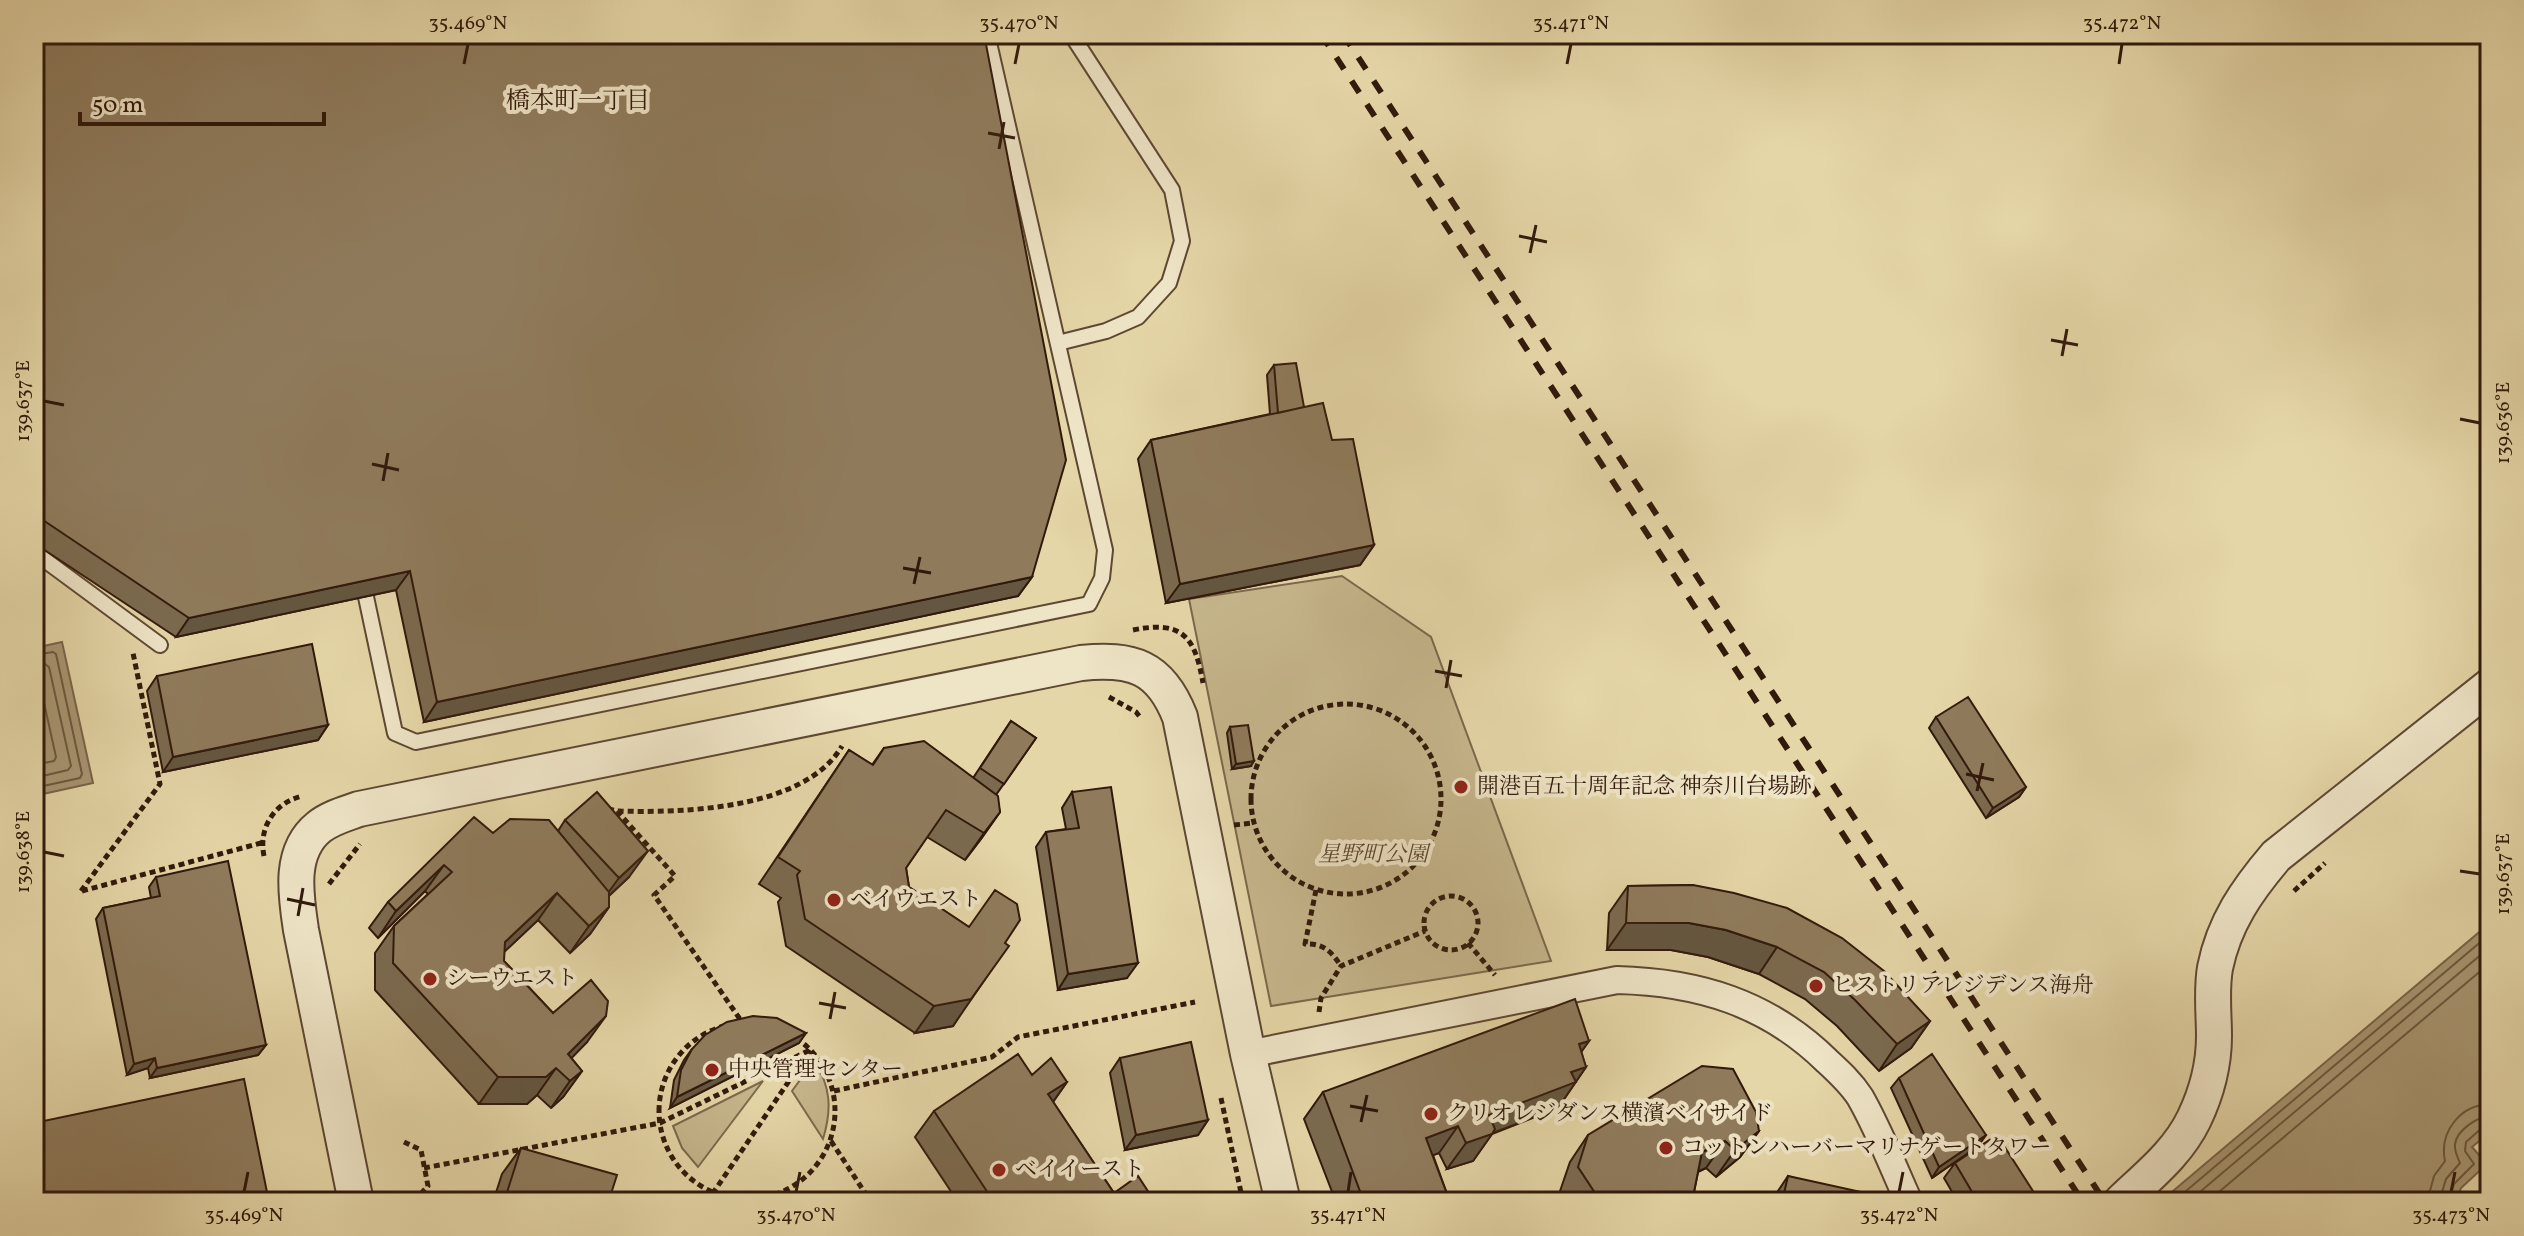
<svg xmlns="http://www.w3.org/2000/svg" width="2524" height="1236" viewBox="0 0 2524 1236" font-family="Vollkorn,'Noto Serif JP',serif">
<rect width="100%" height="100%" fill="#e5d6a7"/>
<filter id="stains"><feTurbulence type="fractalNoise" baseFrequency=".0025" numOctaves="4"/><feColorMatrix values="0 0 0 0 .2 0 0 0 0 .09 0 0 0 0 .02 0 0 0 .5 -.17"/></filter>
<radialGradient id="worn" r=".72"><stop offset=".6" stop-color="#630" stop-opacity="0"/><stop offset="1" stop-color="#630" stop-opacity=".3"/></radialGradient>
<path fill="#c6b68c" stroke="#7c684c" stroke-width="2" d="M1342,576l89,61 120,324 -280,45 -82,-407z
M814,1061c17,25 18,49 9,78l-31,-48z
M763,1081l-65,86 -16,-19 -9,-22z"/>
<path fill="#a89672" stroke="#786449" stroke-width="2" d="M62,642l31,141 -59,13v-148z
M2490,923v209l-18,15 15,17 -26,24 -6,14h-295z"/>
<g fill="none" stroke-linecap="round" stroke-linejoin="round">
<path stroke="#6c583e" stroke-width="2" d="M34,655l19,-3 3,2 26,120 -2,4 -46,10
M34,665l11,-1 4,3 22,99 -3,4 -34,8
M34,677l5,3 17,77 -2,4 -20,4
M2173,1202l317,-268
M2188,1202l302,-255
M2207,1202l283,-239
M2427,1202l7,-26 11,-15c-6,-29 15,-56 45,-57
M2439,1202l7,-23 14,-16c-2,-5 -6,-12 -5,-19 2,-14 22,-27 35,-28
M2449,1202l5,-18 20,-20 -9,-13 1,-9 17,-15 7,-1"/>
<defs>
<path id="service" d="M1058,343l48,-12 32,-14 31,-34 13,-42 -10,-51 -101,-156
M34,552l126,93
M366,597l29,136 21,9 673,-138 13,-26 3,-28 -118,-516"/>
<path id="minor" d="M1248,1054l369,-74c81,2 151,23 210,81 12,11 24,22 33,36 19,33 33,70 49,105"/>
<path id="tertiary" d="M356,1202l-55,-272c-5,-34 -13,-78 18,-103 11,-9 26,-13 40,-18l722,-146c51,-5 79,3 99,54l68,337 35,148
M2121,1202c27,-26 56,-48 73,-83 12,-25 20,-55 20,-83 0,-22 -3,-45 1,-68 9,-45 32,-78 61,-112l214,-170"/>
</defs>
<use href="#service" stroke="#5e4832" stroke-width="18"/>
<use href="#minor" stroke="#5e4832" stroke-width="30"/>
<use href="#tertiary" stroke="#5e4832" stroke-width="38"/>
<path stroke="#31190b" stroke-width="5" stroke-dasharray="6 4" stroke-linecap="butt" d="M1133,630c50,-10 62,7 70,53
M1109,697l27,15 4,5
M1251 799a95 95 0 1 1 190 0a95 95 0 1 1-190 0Z
M608,809l9,2c65,2 188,-1 225,-65
M617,811l58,65 -21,19 88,127
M1234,825l19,-2
M264,856c-6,-29 11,-54 39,-60
M329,884l31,-40
M1316,890l-11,54c18,-1 26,7 36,22
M81,891l79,-107 -27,-131
M82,891l179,-48
M2294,891l31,-28
M1424 923a27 27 0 1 1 54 0a27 27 0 1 1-54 0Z
M1468,943l27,32
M1319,1012l2,-14 20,-32 84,-35
M659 1111a88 88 0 1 1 176 0a88 88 0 1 1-176 0Z
M834,1091l158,-34 26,-20 177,-35
M1221,1098l22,104
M831,1141l40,61
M404,1142l17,8 7,36 -14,15
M424,1168l236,-45 150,-73
M707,1202l103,-152"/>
<use href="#service" stroke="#eee4c6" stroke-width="14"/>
<use href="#minor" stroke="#eee4c6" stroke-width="26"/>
<use href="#tertiary" stroke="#eee4c6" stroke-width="34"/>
<path stroke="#31190b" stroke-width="6" stroke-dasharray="14 14" stroke-linecap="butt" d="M1321,34l762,1168
M1343,34l762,1168"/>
</g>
<path fill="#7b6a4f" stroke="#31190b" stroke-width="2" d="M34,36l998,541 -14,19 -594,126 -28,-132 -220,47 -142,-94z
M1274,365l30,42 28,33 42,105 -14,20 -194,38 -28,-144 13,-19 119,-26 -3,-39z
M157,676l171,49 -10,15 -155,32 -16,-81z
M1936,717l90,70 -7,10 -33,21 -57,-90z
M1011,721l25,17 -40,57 4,17 -19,27 -16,21 -38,-23 -21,31 3,19 60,40 36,16 -52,83 -38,7 -129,-87 -8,-44 3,-4 -22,-14 90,-134 23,15 12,-17 89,30z
M1230,727l21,39 -19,3 -5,-36z
M1072,792l55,186 -69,12 -22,-143 10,-15 20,-3 -4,-21z
M565,820l64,57 -20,19v11l-19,27 -20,19 -32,-33 -34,32v9l49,52 34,29 -16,16 11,13 -19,26 -12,11 -14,-13 -10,9h-48l-104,-114v-37l19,-27 34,-32 -3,-3 -47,47 -9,-10 19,-26 105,-69 65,-2z
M156,877l110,168 -8,10 -108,23 -2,-10 -21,7 -31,-156 7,-11 48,-10 -2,-11z
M1693,885l237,136 -19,27 -32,23 -42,-45 -32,-27 -46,-25 -51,-17 -37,-7h-64l2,-37 19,-27z
M806,1033l-7,10 -129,65 4,-28 10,-20 8,-11z
M1589,1041l-8,11 5,15 -28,41 -66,26 -19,27 -26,8 -8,-16 -6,2 17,47h-114l-32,-83 19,-27z
M1120,1058l88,62 -10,15 -73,15 -15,-77z
M1032,1075l35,7 -14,20 61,91 41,9h-197l-43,-65 19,-26z
M1899,1078l87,57 -8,11 -46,32 -41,-90z
M1759,1131l-19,26 -24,20 -10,-9 -8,4 -6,30h-127l-6,-8 11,-32 18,-27z
M521,1148l89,49 18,5h-135l9,-28z
M1955,1163l85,39h-82l-14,-24z
M1788,1176l71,26h-84l3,-11z"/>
<path fill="#645640" stroke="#31190b" stroke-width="2" d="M1374,545l-14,20 -194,38 14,-19z
M410,571l-14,19 -220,47 13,-19z
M1032,577l-14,19 -594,126 13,-20z
M328,725l-10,15 -155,32 10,-15z
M1254,761l-3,5 -19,3 4,-5z
M2026,787l-7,10 -33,21 7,-10z
M1000,812l-19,27 -16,21 19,-27z
M648,851l-19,26 -29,27 19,-26z
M444,865l-19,26 -47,47 18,-27z
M557,893l-19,27 -52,49 19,-27z
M609,907l-19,27 -20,19 19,-27z
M1626,923h63l37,7 51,17 -18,27 -51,-17 -37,-7h-64z
M1138,963l-11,15 -69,12 10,-16z
M990,972l-37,54 -38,7 19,-27z
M606,1016l-19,26 -28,29 9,-17z
M1930,1021l-19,27 -32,23 18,-27z
M806,1033l-7,10 -129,65 7,-11z
M1589,1041l-19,27 9,-24z
M266,1045l-8,10 -108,23 7,-10z
M155,1058l-7,10 -21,7 7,-11z
M1586,1067l-28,41 -73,28 7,-2 -19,27 -26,8 19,-26 23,-28 82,-43z
M556,1068l-19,27 -10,9h-48l19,-27z
M582,1071l-19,26 -12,11 19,-27z
M1067,1082l-19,27v-15z
M1208,1120l-10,15 -73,15 11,-15z
M1458,1126l-19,27 -31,12 18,-27z
M1759,1131l-19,26 -24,20 19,-27z
M1986,1135l-8,11 -46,32 7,-11z
M1725,1141l-19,27 -23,10 19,-26z"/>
<path fill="#8f7b5c" stroke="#31190b" stroke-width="2" d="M45,34h939l82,426 -34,117 -595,125 -27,-131 -221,47 -155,-104v-478z
M1296,363l8,44 -26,6 -4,-48z
M1323,403l9,37 21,-1 21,106 -194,39 -29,-144z
M312,644l16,81 -155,32 -16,-81z
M1968,697l58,90 -33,21 -57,-91z
M1011,721l25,17 -32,46 -24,-16z
M1248,725l6,36 -18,3 -6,-37z
M924,741l74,55 2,16 -16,21 -38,-23 -40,58 3,19 60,40 26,-37 22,14 3,16 -15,23 4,3 -38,53 -37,7 -129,-87 -8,-44 3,-4 -22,-14 71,-107 24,15 11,-17z
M1111,787l27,176 -70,11 -22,-142 33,-4 -7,-36z
M597,792l51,59 -29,27 -54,-58z
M474,817l19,16 17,-14 39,1 60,72v15l-20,19 -32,-33 -52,49 -1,19 49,52 38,-33 17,21 -2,15 -38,38 14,17 -12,10 -14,-13 -10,9h-48l-105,-114 1,-37 58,-54 -8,-7 -48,46 -8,-9z
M228,861l38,184 -109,23 -2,-10 -21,6 -31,-156 57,-12 -4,-19z
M1693,885l41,8 53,15 55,30 42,33 46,50 -33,23 -42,-44 -31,-28 -47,-25 -51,-17 -37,-7h-63l2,-37z
M1575,999l14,42 -10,3 7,23 -15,5 5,10 -87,33 6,14 -3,5 -26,9 -8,-17 -32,12 24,64h-86l-41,-110z
M753,1016l24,2 29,15 -129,64 4,-27 11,-21 13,-14 22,-13z
M1191,1042l17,78 -72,15 -16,-77z
M1018,1054l14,21 19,-17 16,24 -19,12 66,99 24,-17 17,26h-161l-60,-91z
M1932,1054l54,81 -47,32 -40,-89z
M1702,1066l31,3 23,43 3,19 -24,19 -10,-9 -23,11 -10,50h-91l-23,-35 10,-32z
M244,1079l25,123h-235v-79z
M1997,1135l43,67h-62l-23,-39z
M521,1148l96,27 -7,22 18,5h-124z
M1788,1176l73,16 -2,10h-77z"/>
<path fill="none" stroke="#31190b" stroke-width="3" d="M464,64l4,-20M1015,64l4,-20M1567,64l4,-20M2119,64l3,-20M988,133l27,5M999,149l5,-27M1519,236l28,6M1530,253l6,-28M2051,340l27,5M2062,356l5,-27M44,401l20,4M2460,419l20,4M372,464l27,6M383,481l5,-28M903,568l28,5M914,584l6,-27M1435,671l27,5M1446,688l5,-28M1966,774l28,6M1977,791l6,-28M44,852l20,4M2460,871l20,3M287,899l28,6M298,916l5,-28M819,1003l27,5M830,1019l5,-27M1350,1106l28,5M1361,1122l6,-27M244,1192l4,-20M796,1192l4,-20M1348,1192l3,-20M1899,1192l4,-20M2451,1192l4,-20"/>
<g fill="#8f2418" stroke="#eee4c6" stroke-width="3">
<circle cx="1461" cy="787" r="8"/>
<circle cx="834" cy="900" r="8"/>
<circle cx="430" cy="979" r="8"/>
<circle cx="1816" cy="986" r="8"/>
<circle cx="712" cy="1070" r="8"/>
<circle cx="1431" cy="1114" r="8"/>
<circle cx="1666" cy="1148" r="8"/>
<circle cx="999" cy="1170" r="8"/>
</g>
<g text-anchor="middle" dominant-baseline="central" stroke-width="8" stroke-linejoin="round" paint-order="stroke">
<g font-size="22" fill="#31190b" stroke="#eee4c6" text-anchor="start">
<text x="1477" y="787">開港百五十周年記念 神奈川台場跡</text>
<text x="850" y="900">ベイウエスト</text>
<text x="446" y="979">シーウエスト</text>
<text x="1832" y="986">ヒストリアレジデンス海舟</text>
<text x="728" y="1070">中央管理センター</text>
<text x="1447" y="1114">クリオレジダンス横濱ベイサイド</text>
<text x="1682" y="1148">コットンハーバーマリナゲートタワー</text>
<text x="1015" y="1170">ベイイースト</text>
</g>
<g font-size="22" font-style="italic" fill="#5e4832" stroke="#eee4c6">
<text x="1373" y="855">星野町公園</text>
</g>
<g font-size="24" fill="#31190b" stroke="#eee4c6">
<text x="578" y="102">橋本町一丁目</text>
</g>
</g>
<rect width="2524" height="1236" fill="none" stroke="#e5d6a7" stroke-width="88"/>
<path d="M80 112v12h244v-12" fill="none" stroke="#31190b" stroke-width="4"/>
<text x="92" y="112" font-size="24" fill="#31190b" stroke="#eee4c6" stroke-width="6" paint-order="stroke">50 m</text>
<rect x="44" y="44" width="2436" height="1148" fill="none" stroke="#31190b" stroke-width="3"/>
<g font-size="20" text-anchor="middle" fill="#31190b">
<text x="468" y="29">35.469°N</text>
<text x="1019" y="29">35.470°N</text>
<text x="1571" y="29">35.471°N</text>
<text x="2122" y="29">35.472°N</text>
<text transform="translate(22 401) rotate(-90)" y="7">139.637°E</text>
<text transform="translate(2502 423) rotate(-90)" y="7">139.636°E</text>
<text transform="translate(22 852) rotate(-90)" y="7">139.638°E</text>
<text transform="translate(2502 874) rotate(-90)" y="7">139.637°E</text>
<text x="244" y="1221">35.469°N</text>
<text x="796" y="1221">35.470°N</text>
<text x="1348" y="1221">35.471°N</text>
<text x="1899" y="1221">35.472°N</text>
<text x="2451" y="1221">35.473°N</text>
</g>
<rect width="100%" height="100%" filter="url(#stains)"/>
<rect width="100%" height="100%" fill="url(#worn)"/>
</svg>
